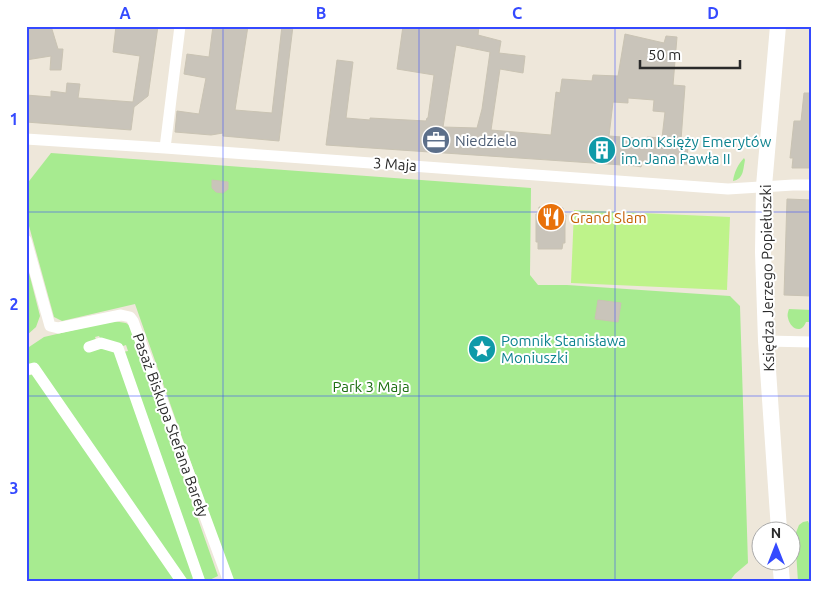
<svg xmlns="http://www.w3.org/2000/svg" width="838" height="608" viewBox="0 0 838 608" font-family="Ubuntu,sans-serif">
<rect width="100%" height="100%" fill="#eee7da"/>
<path fill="#a7eb90" d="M51,153l480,35 -1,87 8,10h29l163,11 10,10 8,257 -13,11 -6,8h-496l-98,-278 -73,17 -8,-4 -28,-102v-30z
M744,158l1,2c-2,9 -1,19 -12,21 1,-8 5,-17 11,-23z
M26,261l14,55 -4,11 -10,9z
M789,309l23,1v12h-6c-5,13 -16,6 -18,-4 -1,-3 0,-6 1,-9z
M113,321l13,2 4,3 88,250 -13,6h-1l-81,-230 5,-1 -2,-6 -3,1 -23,-8 -1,-2 -4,1c2,9 13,11 21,14l78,224 -2,5 -7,1 -144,-208 -5,-10 -10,3v-17l18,-12z
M34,374l144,208h-152v-206z
M808,521l2,5 2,56h-14l-3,-47 4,-10 4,-3z"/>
<path fill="#bef38a" d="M574,210l156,7 -3,73 -156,-7z"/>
<path fill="#c9c4ba" stroke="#c9c3b3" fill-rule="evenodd" d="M26,26h25l7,23h5l-2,21h-11l1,-14 -25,4z
M116,26h42l-10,70 -14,11 -3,23 -105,-8v-27l25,2v-6l15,2 1,-10 13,1 -2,14 55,4 7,-46 -27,-4z
M213,26h35l-13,84 37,3 10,-87h11l-14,115 -56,-5v-3l-12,2 -36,-3 2,-21 22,3 7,-36 -22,-4 3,-20 22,3z
M403,26h76l-1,9 23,6 -2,12 26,3 -2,17 -23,-4 -9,61 60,5 5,-43 4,1 2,-14 30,2 1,-6 25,1 7,-42 39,9 2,-7 11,1 -4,48 12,1 -4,54 7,1 -1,23 -45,-3 -1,6 -4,-1 -311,-21 11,-85 16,2 -7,56 24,2v-2l56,3 1,-3h1l6,-43 -37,-6zM456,45l34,7 -8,57 -5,19 -34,-1zM628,98l26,2 -1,11 12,1 -3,26 -15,-1v2l-38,-3 4,-34 15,1z
M804,93h8v75h-20l1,-10h-3l4,-37h7z
M212,180l16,2v7l-5,4 -7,-1 -4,-4z
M787,199l25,1v96l-28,-1z
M539,207l24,1v6l3,1 -1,11v17h-2l-1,6h-24v-7h-2v-28h3z
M598,300l23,3 -3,19 -23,-3z"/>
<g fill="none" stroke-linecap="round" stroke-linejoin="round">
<path stroke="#fff" stroke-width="11" d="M26,139l139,9 563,41 65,-4h19
M165,148l15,-122
M26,240l24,86 8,2 63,-13 9,2 3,4 96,261
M766,341l46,1
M89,347l12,-4 17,5 82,234
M26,370l8,-2 148,214"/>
<path stroke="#fff" stroke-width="16" d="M778,26l-14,160 -1,66 3,89 13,189
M780,560l2,22"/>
</g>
<path fill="none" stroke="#354aff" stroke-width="1" stroke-opacity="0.55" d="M223,26v556M419,26v556M615,26v556M26,212h786M26,396h786"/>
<defs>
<symbol id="office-disc" viewBox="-11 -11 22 22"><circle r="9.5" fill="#5c6f8a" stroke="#fff"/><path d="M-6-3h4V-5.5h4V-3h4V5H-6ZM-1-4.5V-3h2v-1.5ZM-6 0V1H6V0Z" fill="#fff"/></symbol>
<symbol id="building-disc" viewBox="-11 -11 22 22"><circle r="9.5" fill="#0f9aa8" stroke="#fff"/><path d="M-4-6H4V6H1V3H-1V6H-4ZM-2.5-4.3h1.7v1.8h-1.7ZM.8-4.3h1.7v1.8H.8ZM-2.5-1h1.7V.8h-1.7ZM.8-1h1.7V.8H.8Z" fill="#fff"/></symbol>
<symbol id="restaurant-disc" viewBox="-11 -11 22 22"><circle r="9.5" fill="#e8710a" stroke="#fff"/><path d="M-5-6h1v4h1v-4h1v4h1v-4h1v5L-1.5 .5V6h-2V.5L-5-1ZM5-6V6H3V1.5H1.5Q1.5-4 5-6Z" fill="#fff"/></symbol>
<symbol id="sight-disc" viewBox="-11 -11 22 22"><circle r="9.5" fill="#0f9aa8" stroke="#fff"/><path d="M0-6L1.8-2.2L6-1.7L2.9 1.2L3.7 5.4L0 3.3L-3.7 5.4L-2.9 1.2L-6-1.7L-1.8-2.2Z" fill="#fff"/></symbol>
</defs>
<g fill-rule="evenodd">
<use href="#office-disc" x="420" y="124" width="32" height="32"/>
<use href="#building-disc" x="586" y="134" width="32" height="32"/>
<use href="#restaurant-disc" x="535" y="201" width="32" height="32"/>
<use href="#sight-disc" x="466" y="333" width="32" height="32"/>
</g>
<g text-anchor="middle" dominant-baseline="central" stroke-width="4" stroke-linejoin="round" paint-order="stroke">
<g font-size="15" fill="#4e5e75" stroke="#fff" text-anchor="start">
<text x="455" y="140">Niedziela</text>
</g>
<g font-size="15" fill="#0d838f" stroke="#fff" text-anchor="start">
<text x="621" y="141">Dom Księży Emerytów<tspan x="621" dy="17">im. Jana Pawła II</tspan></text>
<text x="501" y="340">Pomnik Stanisława<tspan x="501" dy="17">Moniuszki</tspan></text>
</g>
<g font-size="15" fill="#2a2a2a" stroke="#fff">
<text transform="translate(395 164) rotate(4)">3 Maja</text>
<text transform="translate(767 278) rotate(-91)">Księdza Jerzego Popiełuszki</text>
<text transform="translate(171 425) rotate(70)">Pasaż Biskupa Stefana Bareły</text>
</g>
<g font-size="15" fill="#c56008" stroke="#fff" text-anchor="start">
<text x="570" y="217">Grand Slam</text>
</g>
<g font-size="15" fill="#1d6f12" stroke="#fff">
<text x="371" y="386">Park 3 Maja</text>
</g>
</g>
<rect width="838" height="608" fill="none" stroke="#ffffff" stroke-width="55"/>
<g transform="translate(776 546)"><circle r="24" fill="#ffffff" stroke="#aaaaaa"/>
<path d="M0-4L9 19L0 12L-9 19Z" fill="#354aff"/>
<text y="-8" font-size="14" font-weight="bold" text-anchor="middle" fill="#2a2a2a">N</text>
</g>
<path d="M640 60v8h100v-8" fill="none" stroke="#2a2a2a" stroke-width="2.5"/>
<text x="648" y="60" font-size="15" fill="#2a2a2a" stroke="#ffffff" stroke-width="4" paint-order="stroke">50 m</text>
<rect x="28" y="28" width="782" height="552" fill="none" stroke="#354aff" stroke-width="2"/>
<g font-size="16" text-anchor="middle" font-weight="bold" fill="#354aff">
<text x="125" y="19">A</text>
<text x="321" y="19">B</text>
<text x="517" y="19">C</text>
<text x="713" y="19">D</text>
<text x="14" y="125">1</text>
<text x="14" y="310">2</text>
<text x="14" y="494">3</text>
</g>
</svg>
